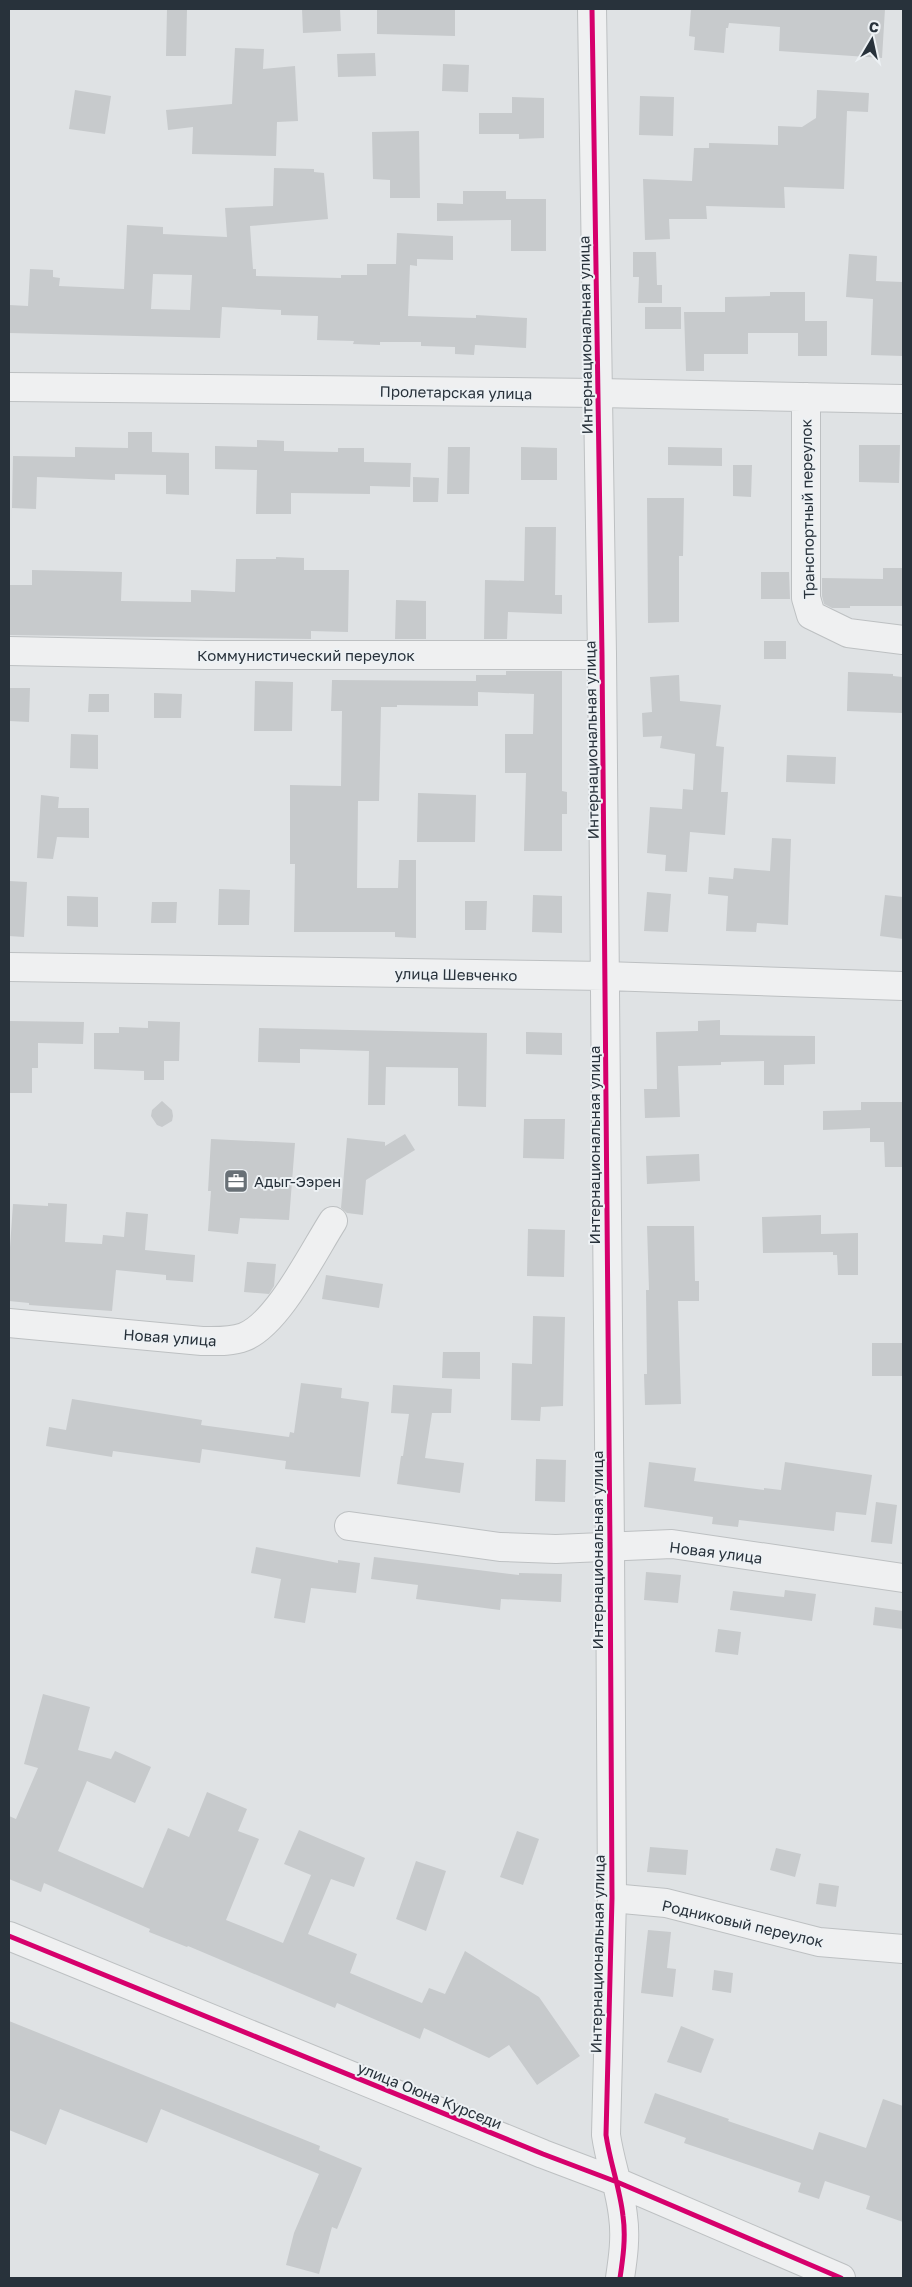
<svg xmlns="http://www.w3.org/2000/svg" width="912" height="2287" viewBox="0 0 912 2287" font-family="'Golos Text',sans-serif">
<rect width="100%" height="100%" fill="#dfe2e4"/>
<path fill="#c7cacc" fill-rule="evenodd" d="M167,9h20l-1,47h-20z
M302,9h38l1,22 -38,2z
M377,9h78v27l-78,-2z
M691,9h194l-3,49 -103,-7 1,-24 -51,-4 -1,5h-2l-2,25 -30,-3 1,-13 -6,-1z
M235,48l29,1 -1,20 32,-3 3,55 -21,1 -1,34 -84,-2 1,-27 -25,3 -2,-20 66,-6z
M375,53l1,23 -38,1 -1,-23z
M443,64l26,1 -1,27 -26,-1z
M75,90l36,6 -6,38 -36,-5z
M817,90l52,3 -1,19 -21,-1 -3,78 -60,-2 1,21 -79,-2 1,13h-38l1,20 -25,1 -2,-61 49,2 2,-33h15v-5l69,2v-19l24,1 14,-9z
M640,96l34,1 -1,39 -34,-1z
M512,97l32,1v40l-25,1v-5h-40v-21h33z
M419,131l1,67h-30v-18l-17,-1 -1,-47z
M274,168l40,1v3l10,1 4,46 -78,7 3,43h3v7l85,2v-3h26v-11h29l1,-31 56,3v24l-36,-1v7l-7,-1 -2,51 68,2v-3l51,3 -1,30 -51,-3 -1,10 -19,-1v-7l-34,-1v-4h-41v3l-27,-1 1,-3 -37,-1 1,-24 -37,-1v-5l-59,-3 -2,31 -211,-5v-28l19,1 2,-37 23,1v7l7,1 -1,8 65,3 3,-64 36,2v7l64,3 -2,-29 48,-2zM153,274l39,1 -2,35 -39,-1z
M463,191h43v8h40v52h-35v-31l-74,1v-18l26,1z
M633,252h23l1,33h5v18h-24l1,-26h-6z
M849,254l28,2 -1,25 27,1v74l-32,-1 2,-56 -27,-2z
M770,292h35v29h22v35h-29v-23h-50v21h-44v17h-18l-2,-59h41v-15l45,-1z
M645,307h36v22h-36z
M128,432h24v20l37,1v42l-23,-1v-19l-51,-1v6l-78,-3 -1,32 -24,-1 1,-52 62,1v-10l53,1z
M257,440l27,1v10l54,1v-4h26v14l47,1 -1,24 -40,-1v8l-79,-1v21h-35l1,-44 -42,-1v-23l42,1z
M859,445h41l-1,38 -40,-1z
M448,447h22l-1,47h-22z
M521,447l36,1v32h-36z
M668,447l54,1v18l-54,-1z
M733,465h19l-1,32 -18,-1z
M413,477l26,1 -1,24h-25z
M647,498h37l-1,58h-4v66l-31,1z
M525,527h31l-1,68h7v19l-54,-2 -1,27h-23l1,-59 39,1z
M276,557l28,1v12h45l-1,62 -37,-1v8l-302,-4v-50h23v-15l90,2 -1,29 70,1v-12l44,2 1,-33h40z
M883,568h20v38h-53v2h-18l-8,-4 -2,-8v-18l61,1z
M761,572h28l1,27h-29z
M396,600l30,1v38h-31z
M764,641h22v18h-22z
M506,671h56v120l5,1v22h-5v37h-38l2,-78h-21v-39h28l1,-40 -56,-2v14l-81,-1v2h-16l-2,94h-21l-1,87h41l1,-28h17v78l-21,-1v-5h-101l1,-68h-5v-79l51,1 1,-75h-11l1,-31 144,1v-6h30z
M848,672l45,2v2l10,1v36l-56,-2z
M679,675l1,26 41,4 -5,41 8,1 -3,45h7l-3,43 -35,-3 -3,40 -22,-1 1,-16 -19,-2 3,-46 32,2 1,-20 10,1 2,-36 -35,-6 2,-12 -19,1 -1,-24 10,-1 -2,-35z
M255,681l38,1 -1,49h-38z
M9,688h21l-1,34 -20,-1z
M154,693l28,1 -1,24h-27z
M89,694h20v18h-21z
M71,734l27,1v34l-28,-1z
M787,755l49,2 -1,27 -49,-2z
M418,793l58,2 -1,47h-58z
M41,795l18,2 -1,11h31v30l-32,-1 -4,22 -16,-1z
M772,838l19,1 -3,86 -31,-2 -1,9 -30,-1 2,-35 -20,-2 1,-17 24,2 1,-11 36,3z
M9,881l18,1 -3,55 -15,-1z
M219,889l31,1 -1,35h-31z
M647,892l24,2 -3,38 -24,-1z
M533,895l29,1v37l-30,-1z
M885,895l18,2v42l-23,-3z
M67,896l31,1v30l-31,-1z
M465,901h22l-1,29h-21z
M152,902h25l-1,21h-25z
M720,1020v15l95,1v28l-31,1v20h-20v-24l-43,1v3l-43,1 2,51 -35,1 -1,-29h13l-1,-57 42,-1v-10z
M9,1021l75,1 -1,22 -45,-1v25h-6v25h-23z
M148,1021l32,1 -1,39h-15v19h-20v-9l-50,-2v-36h25v-6l29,1z
M259,1028l228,5 -1,74 -28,-1v-38l-72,-1 -1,38h-17l1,-54 -69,-2v14l-42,-1z
M526,1032l36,1v22l-36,-1z
M162,1101l10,9 1,6 -1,5 -10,6 -5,-2 -6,-9 1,-6z
M861,1102h42v65h-18l-1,-25h-14v-14l-47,2v-19l38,-1z
M524,1119h41l-1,40 -41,-1z
M405,1134l10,16 -49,30 -3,35 -16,-2 -6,-5 6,-70 38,4v4z
M211,1139l84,4 -6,77 -49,-2 -2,16 -30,-3 3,-40h-3z
M699,1154l1,27 -53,3 -1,-28z
M48,1203l19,1 -2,38 37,2 1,-9 21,2 2,-25 22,2 -3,36 50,5 -2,27 -27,-2v-5l-50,-5 -4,41 -83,-6v-2l-20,-2v-39l4,-58 35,2z
M821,1215v19l37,-1v42h-20l-1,-20h-4v-3l-70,1 -1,-36z
M647,1226h47l1,55h4v20h-21l3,103 -36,1 -1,-31h3l-1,-84h3z
M528,1229l37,1 -1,47 -37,-1z
M247,1262l29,2 -2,22 -5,8 -25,-2z
M326,1275l57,9 -4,24 -57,-9z
M533,1316l32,1 -2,89 -22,1 -1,14 -29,-1 1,-57 20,1z
M872,1343h31v33h-31z
M443,1352h37v27l-38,-1z
M301,1383l41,5 -1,10 28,4 -9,75 -75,-8 1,-8 -84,-12 -2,14 -87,-12 -1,6 -66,-11 3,-19 17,3 6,-31 130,21 -1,5 88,12 1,-5 4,1z
M393,1385l59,4 -1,24h-19l-7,45 39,5 -4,30 -63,-9 4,-28h2l6,-42 -18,-1z
M536,1459l30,1 -1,42 -30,-1z
M649,1462l47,6 -2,13 70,9v-2l17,2 4,-28 87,13 -6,40 -30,-3 -2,19 -95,-11 -1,7 -26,-3 1,-7 -69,-10z
M876,1502l21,3 -5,39 -21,-2z
M256,1547l82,16v-3l22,3 -4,30 -45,-5 -6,35 -31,-5 7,-39 -30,-6z
M374,1557l145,18v-2l43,1 -1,28 -60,-3 -1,11 -84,-11 2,-14 -47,-6z
M646,1572l35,3 -3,28 -34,-3z
M785,1590l31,4 -4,27 -82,-11 3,-19 51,6z
M875,1607l28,4v18l-30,-4z
M718,1629l23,3 -3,23 -23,-3z
M43,1694l47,13 -12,43 33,9 4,-8 36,16 -16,36 -48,-22 -29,70 85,37 25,-60 21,9 18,-45 40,17 -9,22 21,8 -33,81 57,23 28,-68 -27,-11 15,-34 66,28 -11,29 -23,-8 -23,55 49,20 -7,19 72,30 7,-15 16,6 20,-43 74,46 41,59 -43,29 -28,-40 -20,13 -65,-30 -4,11 -83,-36 -2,5 -147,-62 -1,1 -38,-15 1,-3 -106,-46 -3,9 -32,-13v-63l7,3 22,-51 -14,-4z
M517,1831l22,8 -16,46 -23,-8z
M650,1847l38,3 -2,25 -39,-3z
M776,1848l25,6 -6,23 -25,-7z
M416,1861l30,10 -20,60 -30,-12z
M819,1883l20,3 -3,21 -20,-3z
M648,1930l23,2 -4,36 9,1 -3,28 -32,-4z
M714,1970l19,3 -2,20 -19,-3z
M9,2021l311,125 -1,4 43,18 -25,61 -5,-2 -13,47 -33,-9 8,-32 25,-59 -158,-65 -14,34 -87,-34 -14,36 -37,-15z
M681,2026l33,13 -13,34 -34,-11z
M655,2093l74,26 -1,2 85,29 6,-18 47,16 17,-49 20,7v116l-37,-13 4,-13 -45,-15 -6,18 -21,-7 3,-9 -117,-40 2,-5 -42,-15z"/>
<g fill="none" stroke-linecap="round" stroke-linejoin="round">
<defs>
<path id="minor" d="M9,387l589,6 305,6
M806,397v201l5,17 37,18 55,7
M9,651l197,4h396
M9,1323l193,18c13,0 29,1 42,-4 34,-13 69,-85 89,-116
M349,1526l151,21 56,2 116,-5 231,34
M612,1898l54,5 153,39 84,7"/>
<path id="tertiary" d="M592,9l10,646 8,893 2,350 -6,237c4,28 14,53 17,81 3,21 0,42 -3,62
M9,967l596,9 298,10
M9,1936l534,218 74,28 224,96"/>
</defs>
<use href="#minor" stroke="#bdc0c2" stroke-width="30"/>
<use href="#tertiary" stroke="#bdc0c2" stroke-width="30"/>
<use href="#minor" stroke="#eff0f1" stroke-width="28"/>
<use href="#tertiary" stroke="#eff0f1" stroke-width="28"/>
<defs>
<path id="cycleway" d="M592,9l10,646 8,893 2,350 -6,237c4,28 14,53 17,81 3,21 0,42 -3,62
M9,1936l534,218 74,28 224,96"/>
</defs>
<use href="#cycleway" stroke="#edf1f4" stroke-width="8"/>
<use href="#cycleway" stroke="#d6006c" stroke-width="5"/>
</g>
<defs>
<symbol id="office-square" viewBox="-11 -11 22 22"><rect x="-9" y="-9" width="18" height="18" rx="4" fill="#687076" stroke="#edf1f4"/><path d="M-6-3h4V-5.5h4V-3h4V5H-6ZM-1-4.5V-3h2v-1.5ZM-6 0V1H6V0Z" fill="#fff"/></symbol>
</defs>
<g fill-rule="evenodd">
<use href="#office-square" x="222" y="1167" width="28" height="28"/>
</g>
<g text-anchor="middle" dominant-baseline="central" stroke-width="4" stroke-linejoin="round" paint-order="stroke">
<g font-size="15" fill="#28323b" stroke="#edf1f4">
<text transform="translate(585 335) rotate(-91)">Интернациональная улица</text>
<text transform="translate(456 392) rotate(1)">Пролетарская улица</text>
<text transform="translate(807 509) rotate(-91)">Транспортный переулок</text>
<text x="306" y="655">Коммунистический переулок</text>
<text transform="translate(591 740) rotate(-91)">Интернациональная улица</text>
<text transform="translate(456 974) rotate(1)">улица Шевченко</text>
<text transform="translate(594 1145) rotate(-90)">Интернациональная улица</text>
<text transform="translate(170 1337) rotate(4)">Новая улица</text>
<text transform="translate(597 1550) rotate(-90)">Интернациональная улица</text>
<text transform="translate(716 1552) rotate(7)">Новая улица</text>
<text transform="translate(743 1923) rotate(13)">Родниковый переулок</text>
<text transform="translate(597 1954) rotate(-89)">Интернациональная улица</text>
<text transform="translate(430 2095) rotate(22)">улица Оюна Курседи</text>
</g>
<g font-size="15" fill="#28323b" stroke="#edf1f4" text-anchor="start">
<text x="254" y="1181">Адыг-Ээрен</text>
</g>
</g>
<rect width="912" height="2287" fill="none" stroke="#28323b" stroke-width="20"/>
<g transform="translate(872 40) rotate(9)" stroke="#edf1f4" stroke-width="4" paint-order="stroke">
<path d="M0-4L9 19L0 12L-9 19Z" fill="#28323b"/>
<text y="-8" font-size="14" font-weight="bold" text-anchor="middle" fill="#28323b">С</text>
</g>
</svg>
